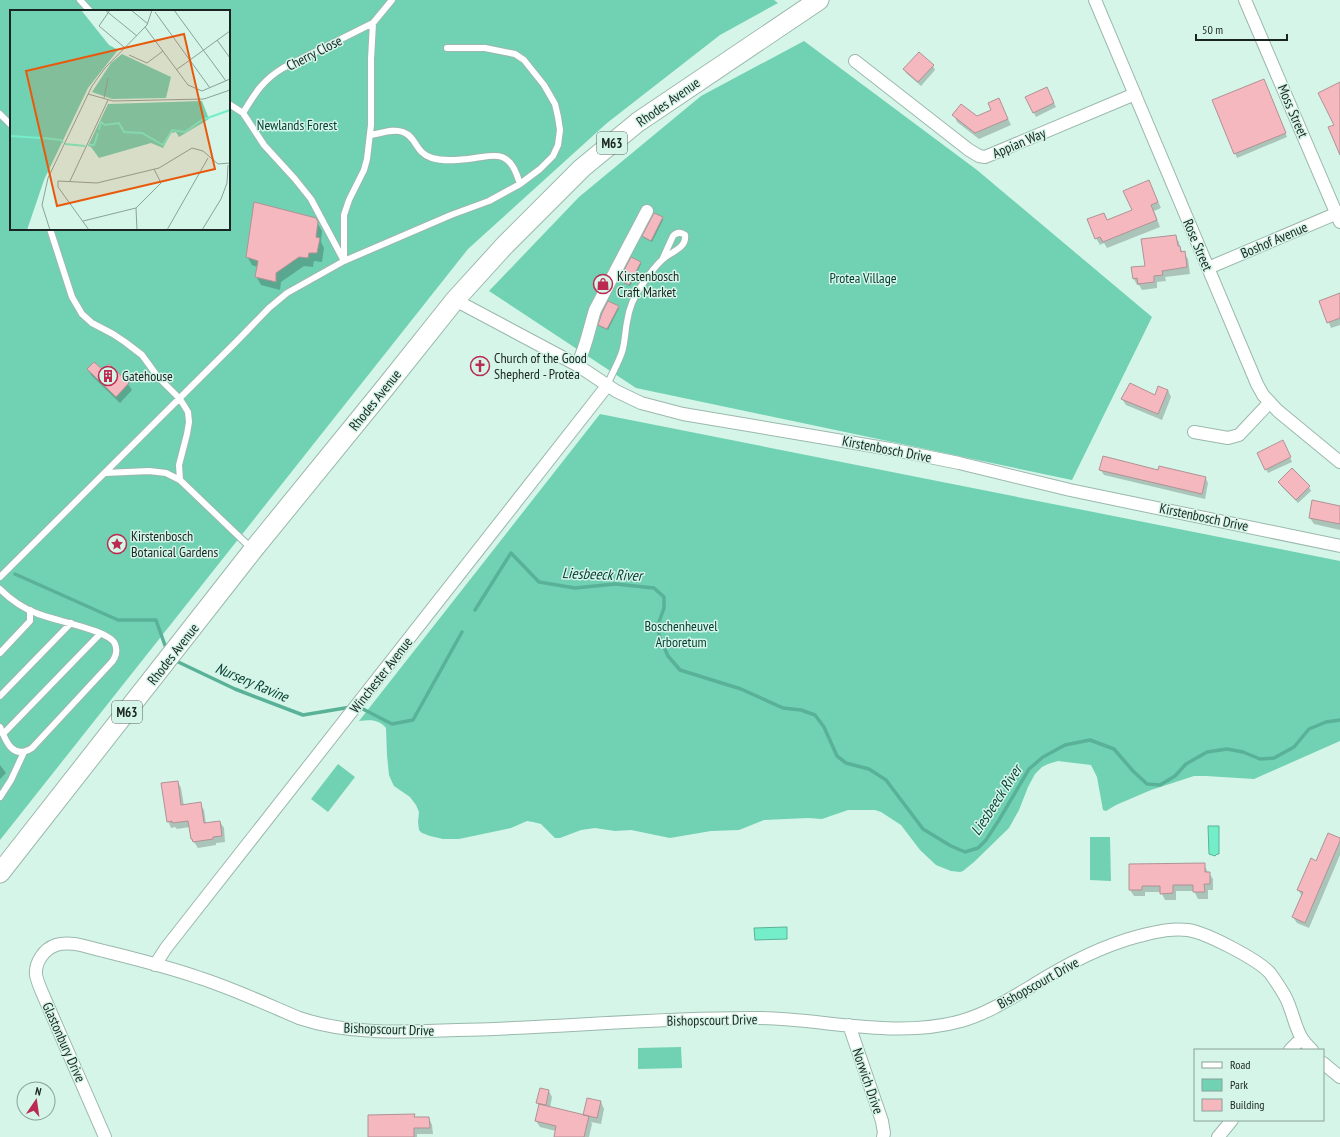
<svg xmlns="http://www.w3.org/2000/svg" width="1340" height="1137" viewBox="0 0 1340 1137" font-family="'PT Sans Narrow',sans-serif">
<rect width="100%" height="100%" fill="#d5f5e9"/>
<path fill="#71d1b3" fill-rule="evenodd" d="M0,0h774l4,3 -58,32 -113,88 -139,126 -468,591zM11,11h218v218h-218z
M804,41l173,129 175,147 -80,163 -436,-92 -147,-97 90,-94 122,-101z
M600,414l740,147v180l-86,38 -48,-3h-12l-43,14 -35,15 -10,6 -3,-1 -6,-33 -6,-12 -33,-4 -10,3 -6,3 -7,7 -7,13 -9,23 -10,18 -35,34 -11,9 -3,1 -9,-1 -15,-6 -16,-15 -19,-25 -20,-13 -6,-2h-27l-26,9 -14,-1 -44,2 -25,10 -28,1 -41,7 -39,-8 -16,1 -20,-3 -14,2 -21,8h-5l-14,-14 -8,-2 -6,-1 -16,7 -52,11h-16l-13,-3 -8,-3 -3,-3 -1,-8 1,-10 -3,-7 -6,-8 -16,-11 -2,-4 -3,-7 -2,-20 -1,-27c-8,-9 -16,-8 -27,-7z
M338,764l17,13 -27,35 -17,-13z
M1090,837h20l1,44 -21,-1z
M681,1047l1,21 -44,1v-21z"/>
<path fill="#74eec9" stroke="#59b297" d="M1208,826h11v28h-2l-2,2 -6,-2z
M787,927v12l-32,1 -1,-12z"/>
<path fill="#0003" d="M933,66l2,4 -14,16 -15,-13 -2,-4z
M1266,84l21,53 -50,21 -24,-57z
M1049,93l7,14 -20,10 -2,-4z
M999,100l12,25 -32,14 -22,-17 -3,-7 22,2 16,-7z
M1149,181l12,27 -7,3 6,16 -53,21 -3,-5 -4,2 -4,-7 11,-17 26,-10z
M662,218l1,2 -11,22 -8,-4 -1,-2z
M315,219l7,12 -1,11 3,6 -2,14 -8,-1 -1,6 -9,-1 -23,16 -1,8 -19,-5 -5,-9 1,-9 -5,-2 -5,-9z
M1175,236l4,6 1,6 8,11 2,15 -25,3 1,4 -9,1v6l-15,2 -3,-5h-2l-3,-6z
M640,262l1,2 -11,22 -9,-4 -1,-2z
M1340,294v31l-9,3 -11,-27z
M618,306l1,2 -11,22 -7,-3 -1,-2z
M88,370l15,1 25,13 4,6 -12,13 -28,-27z
M1168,390l3,7 -9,23 -36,-15 -4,-6 34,-2z
M1285,446l7,16 -24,11 -2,-4z
M1100,469l59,2 46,6 3,6 -3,16 -101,-24z
M1279,482l30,5 2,4 -13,12 -17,-17z
M1340,507v23l-26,-6 -4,-6z
M0,765l6,8 -6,6z
M178,782l3,6 3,18 16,-2 4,6 2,14 14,-2 4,6 1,14 -9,1v2l-18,3 -6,-9 -2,-12 -13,2 -2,-2 -4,1 -3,-7z
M1340,839v16l-31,73 -12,-5 -4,-6 9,-21 -4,-6 19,-28z
M1204,864l4,9h1l4,6v11h-5v9h-10l-4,-8h-18v9h-11l-4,-8h-16v4h-11l-4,-6z
M549,1091l3,6 -2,11 34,8 3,-17 14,3 3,7 -3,15 -10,-2 1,2 -3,13h-34l1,-6 -16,-4 -4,-6 3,-15 -1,-3z
M414,1115l2,3h13l3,7 1,9h-16v3h-48z"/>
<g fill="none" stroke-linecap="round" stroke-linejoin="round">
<path stroke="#59b297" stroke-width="3.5" d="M15,574l103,46h38l11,31
M475,610l36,-57 28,29 36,6 40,-4 39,4 10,9v11l-5,14v14l9,20 12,14 61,19 42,19 18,2 14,5 9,12 13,29 9,7 23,6 17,11 37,49 28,17 14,6 13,-4 8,-8 13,-20 30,-51 14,-12 22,-12 25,-5 24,9 19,22 14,13 13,1 15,-9 11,-12 21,-12 20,-3 16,3 17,7 14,-1 20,-11 15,-18 17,-7 14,-2
M174,660l61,29 68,26 48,-8
M359,707l33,17 21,-4 49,-88"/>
</g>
<path fill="#f6b8bf" stroke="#b09295" d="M919,52l15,13 -16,17 -15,-13z
M1264,79l22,54 -52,21 -22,-54z
M1340,82v73l-12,-28 6,-2 -16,-32z
M1047,87l7,16 -21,10 -8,-16z
M999,98l9,21 -33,14 -23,-18 9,-11 16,12 14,-6 -3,-7z
M1149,180l9,22 -7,3 6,15 -54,22 -3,-5 -5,2 -8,-20 17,-6 3,7 25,-10 -9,-19z
M254,202l62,16 2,4 -2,15 4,1 -3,15h-8l-1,5 -9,-1 -23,16v9l-21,-5 3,-16 -12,-4z
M654,213l9,4 -12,24 -9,-5z
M1176,235l2,11h2l1,6 4,-1 2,16 -25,4 1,4 -9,1v6l-16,2 -1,-6 -4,1 -2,-12 14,-1 -4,-27z
M631,257l10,5 -12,23 -10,-5z
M1340,293v25l-13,5 -8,-22z
M608,301l11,5 -12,23 -9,-4 4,-12z
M94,362l9,8 6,-6 20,19 -13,14 -29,-28z
M1130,383l25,12 3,-9 10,4 -10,24 -37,-15z
M1283,440l8,17 -26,13 -8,-17z
M1103,456l55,14 1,-4 47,11 -4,17 -103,-24z
M1292,468l18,18 -14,14 -18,-18z
M1312,500l28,6v18l-31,-6z
M178,781l3,24 20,-3 3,21 16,-2 2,15 -9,1v2l-20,3 -1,-3h-1l-3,-18 -16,2v-2l-5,1 -6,-39z
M1328,833l12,5v3l-35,82 -13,-6 11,-25 -6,-2 14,-32 5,3z
M1205,863v9h5v12h-6l1,8h-12v-7h-20v8l-13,1v-8h-18v4h-13v-26z
M540,1088l9,2 -3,15 -10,-2z
M587,1098l14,3 -4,17 -14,-3z
M539,1104l50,12 -5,21h-30l2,-11 -21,-5z
M415,1114l-1,3h15l1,11h-16v9h-46v-22z"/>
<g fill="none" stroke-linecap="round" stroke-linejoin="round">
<defs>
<path id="lane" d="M80,0l10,11
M229,104l14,9 21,32 31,34 16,20 32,60
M243,113c12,-20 20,-33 40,-45l90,-45 19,-23
M0,114l11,11
M370,135c10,-1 23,-7 33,-3 14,5 12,21 29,26 13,4 29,2 43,0 9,-1 19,-4 27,-1 11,4 15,18 18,27
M50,229l22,68 10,17 10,9 21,11 12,8 17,13 16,22 22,22 8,13 1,10 -2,12 -8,31 1,15
M344,261v-46l5,-15 15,-30 3,-11 4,-34v-66l2,-36
M607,386c4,-11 11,-22 15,-34 3,-9 3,-20 5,-30 2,-14 7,-26 15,-37 6,-9 13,-19 21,-26 8,-7 24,-11 22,-24 -4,-3 -8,-3 -12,1l-10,22
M105,473l44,-2 17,2 14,7 71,68
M0,577l237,-236 32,-33 18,-15 57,-32 107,-46 38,-14 31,-17 20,-15 13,-13 5,-11 2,-15 -2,-13 -3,-13 -11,-19 -20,-25 -9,-6 -30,-6h-38
M0,589c9,9 23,19 36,24 15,7 74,17 79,31 3,8 0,15 -5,20l-78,84c-19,12 -26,-6 -32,-21
M0,653l30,-32v-11
M0,696l71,-73
M3,734l97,-100
M0,797l11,-17 13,-28"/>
<path id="street" d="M1095,0l162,384 6,11 15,16 62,51
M1245,0l95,222
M855,61l114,89 10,6 6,1 150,-63
M1208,268l132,-56
M455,300l122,65 39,26 25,12 42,11 207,35 69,14 111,27 270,56
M577,365c9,-17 12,-36 18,-55l52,-99
M1194,432l34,6 11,-3 31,-33
M155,965l11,-17 441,-562
M849,1025l33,96 2,12 -1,4
M1290,1050l12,-12
M1323,1063l17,14
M105,1137l-64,-147c-2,-5 -4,-10 -5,-15 -1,-13 8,-26 20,-30 15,-5 33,3 48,6 32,8 65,16 96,27 34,11 66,26 99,40 51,17 105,14 158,12 100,-2 201,-13 302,-12 66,1 138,21 202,3 25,-7 47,-21 69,-34 33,-21 71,-41 109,-51 17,-4 31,-8 49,-6 19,3 69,29 82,43 5,7 11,16 15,23 7,13 9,28 16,41 3,5 7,9 11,13
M1218,1137l14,-17"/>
<path id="primary" d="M0,873l253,-323 131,-161 71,-89 50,-55 77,-77 56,-46 181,-122"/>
</defs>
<use href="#lane" stroke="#9bb8ae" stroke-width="8"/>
<use href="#street" stroke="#9bb8ae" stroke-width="14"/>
<use href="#primary" stroke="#9bb8ae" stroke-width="21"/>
<use href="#lane" stroke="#fff" stroke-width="6"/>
<use href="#street" stroke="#fff" stroke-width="12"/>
<use href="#primary" stroke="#fff" stroke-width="19"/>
</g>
<defs>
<symbol id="shop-ring" viewBox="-11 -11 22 22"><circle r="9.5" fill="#d5f5e9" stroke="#bb2b51" stroke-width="1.5"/><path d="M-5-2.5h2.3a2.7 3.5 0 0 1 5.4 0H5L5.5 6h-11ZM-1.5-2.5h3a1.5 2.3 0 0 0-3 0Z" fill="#bb2b51"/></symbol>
<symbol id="church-ring" viewBox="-11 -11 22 22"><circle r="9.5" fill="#d5f5e9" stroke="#bb2b51" stroke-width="1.5"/><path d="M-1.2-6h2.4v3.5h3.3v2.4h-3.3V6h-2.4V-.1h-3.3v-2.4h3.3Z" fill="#bb2b51"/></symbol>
<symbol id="building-ring" viewBox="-11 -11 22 22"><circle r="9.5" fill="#d5f5e9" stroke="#bb2b51" stroke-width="1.5"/><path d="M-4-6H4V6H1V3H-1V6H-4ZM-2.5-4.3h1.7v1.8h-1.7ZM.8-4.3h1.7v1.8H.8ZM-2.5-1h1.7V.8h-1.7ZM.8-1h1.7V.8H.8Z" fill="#bb2b51"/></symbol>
<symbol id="sight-ring" viewBox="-11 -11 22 22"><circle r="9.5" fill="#d5f5e9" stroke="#bb2b51" stroke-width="1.5"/><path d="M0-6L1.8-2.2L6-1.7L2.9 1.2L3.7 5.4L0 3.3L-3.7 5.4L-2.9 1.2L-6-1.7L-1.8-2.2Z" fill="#bb2b51"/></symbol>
</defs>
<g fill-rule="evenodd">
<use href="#shop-ring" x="592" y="273" width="22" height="22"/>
<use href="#church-ring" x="469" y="355" width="22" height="22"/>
<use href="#building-ring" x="97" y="365" width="22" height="22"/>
<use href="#sight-ring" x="106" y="533" width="22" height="22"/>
</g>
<g text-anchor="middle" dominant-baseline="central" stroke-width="3" stroke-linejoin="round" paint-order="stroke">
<g fill="#d5f5e9" stroke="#52635d" stroke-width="1">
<rect x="597" y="132" width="30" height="22" rx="3"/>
<rect x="112" y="701" width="30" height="22" rx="3"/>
</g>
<g font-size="13" font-weight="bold" fill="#1a2521">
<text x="612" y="143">M63</text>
<text x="127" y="712">M63</text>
</g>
<g font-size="14" fill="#1a2521" stroke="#d5f5e9">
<text transform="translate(314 53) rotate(-27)">Cherry Close</text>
<text transform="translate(668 102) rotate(-35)">Rhodes Avenue</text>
<text transform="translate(1293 111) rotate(67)">Moss Street</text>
<text transform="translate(1019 143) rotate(-23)">Appian Way</text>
<text transform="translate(1274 240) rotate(-23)">Boshof Avenue</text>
<text transform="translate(1198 245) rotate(67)">Rose Street</text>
<text transform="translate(375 400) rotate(-51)">Rhodes Avenue</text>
<text transform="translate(887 449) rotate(11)">Kirstenbosch Drive</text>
<text transform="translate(1204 517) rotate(12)">Kirstenbosch Drive</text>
<text transform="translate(173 654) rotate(-52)">Rhodes Avenue</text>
<text transform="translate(381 675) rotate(-52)">Winchester Avenue</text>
<text transform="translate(1038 983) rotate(-29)">Bishopscourt Drive</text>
<text transform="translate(712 1020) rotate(-1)">Bishopscourt Drive</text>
<text transform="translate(389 1029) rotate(2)">Bishopscourt Drive</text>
<text transform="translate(64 1042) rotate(66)">Glastonbury Drive</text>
<text transform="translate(868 1081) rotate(71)">Norwich Drive</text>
</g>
<g font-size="14" fill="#023c2e" stroke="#d5f5e9">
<text x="297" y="125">Newlands Forest</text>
<text x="863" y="278">Protea Village</text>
<text x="681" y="626">Boschenheuvel<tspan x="681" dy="16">Arboretum</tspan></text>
</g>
<g font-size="14" fill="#1a2521" stroke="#d5f5e9" text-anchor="start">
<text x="617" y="276">Kirstenbosch<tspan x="617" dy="16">Craft Market</tspan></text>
<text x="494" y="358">Church of the Good<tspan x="494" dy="16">Shepherd - Protea</tspan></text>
<text x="122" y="376">Gatehouse</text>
<text x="131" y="536">Kirstenbosch<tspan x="131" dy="16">Botanical Gardens</tspan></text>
</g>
<g font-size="15" font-style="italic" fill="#063f31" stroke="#d5f5e9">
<text transform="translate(602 574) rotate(2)">Liesbeeck River</text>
<text transform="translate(252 682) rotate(23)">Nursery Ravine</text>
<text transform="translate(996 800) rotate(-57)">Liesbeeck River</text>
</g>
</g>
<g transform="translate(10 10)">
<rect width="220" height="220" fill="#d5f5e9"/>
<path d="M0,0h71l28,35 9,5 -30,38 -44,92 -17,50h-17zM112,44l49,23 -5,21 -54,1 -20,-7 19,-29zM192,91l7,18 -30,18 -3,-5 -5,1 -8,15 -12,-5 -52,15 -8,-11 -3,-1 20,-42z" fill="#71d1b3"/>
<path fill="none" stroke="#74eec9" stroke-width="2" d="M89,120l2,-8 4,3 14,-2 5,9 18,1 21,12 9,-15 13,2 17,-12 28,-10M0,126l31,2M33,128l18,2 2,3M55,134l20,2M78,135h6l4,-12"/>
<path fill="none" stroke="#8aa299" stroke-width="1" d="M95,0l32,26M100,0l-11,16 25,21M121,0l17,14M164,0l52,71M145,2l55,76M135,17l43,58 14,6 28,-12M207,30l13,18M119,45l18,8 16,-12M166,60l54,-39M78,84l25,7 91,-2 26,-9M94,88l4,-20M60,171l38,-81M73,211l53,-13M40,220l-8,-25 6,-27 44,-92 13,-18 42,-43 5,-15M79,220l-31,-43v-6l39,2 62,-15 33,-20 11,3 15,13 12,-1M127,220l-1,-22 25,-25 -7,-14M157,220l41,-72M192,220l19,-31 6,-16 1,-18"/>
<path fill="#e8590c" fill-opacity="0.15" stroke="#e8590c" stroke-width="2" d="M174,24l31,135 -158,37 -31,-135z"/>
<rect width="220" height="220" fill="none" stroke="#1a2521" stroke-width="2"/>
</g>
<rect x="1194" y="1049" width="130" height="72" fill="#d5f5e9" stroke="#8aa299"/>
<rect x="1202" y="1062" width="20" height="6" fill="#ffffff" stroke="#8aa299"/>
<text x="1230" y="1069" font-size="12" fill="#1a2521">Road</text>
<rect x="1202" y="1079" width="20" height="12" fill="#71d1b3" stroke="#8aa299"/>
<text x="1230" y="1089" font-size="12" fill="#1a2521">Park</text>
<rect x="1202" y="1099" width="20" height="12" fill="#f6b8bf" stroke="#8aa299"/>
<text x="1230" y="1109" font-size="12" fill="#1a2521">Building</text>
<g transform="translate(36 1101) rotate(13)"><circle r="19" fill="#d5f5e9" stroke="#8aa299"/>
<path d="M0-3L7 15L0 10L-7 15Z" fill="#bb2b51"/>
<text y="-6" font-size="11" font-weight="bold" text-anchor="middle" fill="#1a2521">N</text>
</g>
<path d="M1196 34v6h91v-6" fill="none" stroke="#1a2521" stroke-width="2"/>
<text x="1202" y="34" font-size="12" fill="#1a2521" stroke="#d5f5e9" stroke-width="3" paint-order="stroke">50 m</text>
</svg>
